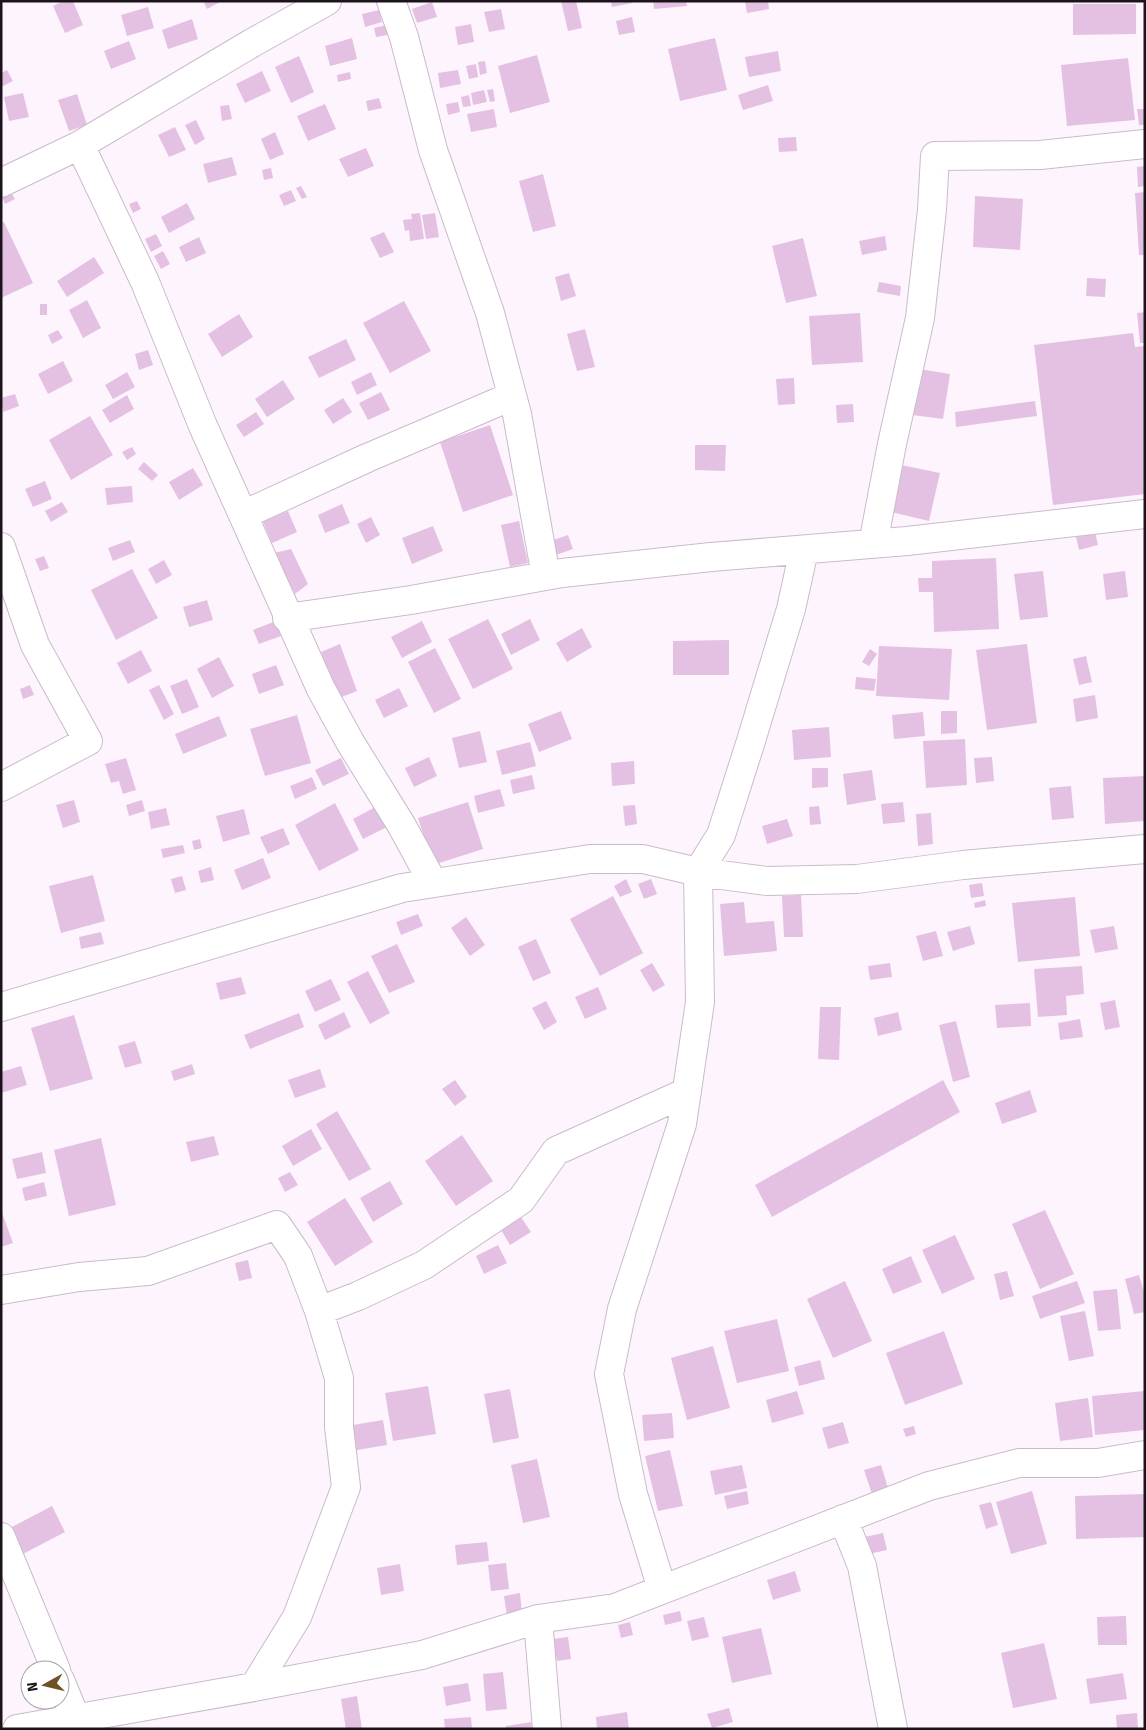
<svg xmlns="http://www.w3.org/2000/svg" width="1146" height="1730" viewBox="0 0 1146 1730" font-family="'Fira Sans',sans-serif">
<rect width="100%" height="100%" fill="#fef4fe"/>
<path fill="#e4c1e2" d="M63,1h10l10,24 -18,8 -12,-27z
M203,1h19l-15,8z
M561,1h15l6,27 -14,3z
M611,1h21v2l-20,4z
M653,1h33l1,5 -33,3z
M745,1h23l1,8 -22,4z
M432,2l5,15 -20,6 -5,-14z
M1073,4h63v30l-63,1z
M148,7l6,21 -27,8 -6,-21z
M501,9l4,20 -16,3 -5,-20z
M379,10l3,12 -17,5 -3,-13z
M632,17l3,15 -16,3 -3,-14z
M192,19l6,20 -30,10 -6,-19z
M471,24l3,18 -16,3 -3,-18z
M386,25l2,10 -12,2 -2,-9z
M352,38l5,21 -27,7 -5,-20z
M715,38l12,52 -47,11 -12,-52z
M129,41l7,18 -25,10 -7,-18z
M778,51l3,20 -32,6 -4,-20z
M537,55l13,47 -40,11 -12,-47z
M299,56l15,36 -23,11 -16,-36z
M1128,58l7,62 -68,6 -6,-61z
M485,61l2,12 -7,2 -2,-13z
M476,64l2,13 -9,2 -3,-13z
M7,70l6,11 -12,6v-14z
M458,70l3,14 -21,4 -2,-15z
M262,71l9,20 -26,12 -9,-19z
M350,72l1,7 -13,3 -1,-7z
M768,85l5,16 -30,9 -5,-15z
M493,89l2,12 -5,1 -3,-12z
M484,90l3,12 -14,3 -2,-12z
M23,93l6,24 -20,4 -5,-24z
M77,94l10,31 -18,6 -11,-31z
M469,95l2,11 -8,1 -2,-10z
M379,98l3,10 -14,3 -2,-10z
M458,102l2,10 -12,3 -2,-11z
M325,104l11,25 -28,12 -11,-25z
M229,105l3,14 -10,2 -2,-15z
M494,109l3,18 -26,5 -4,-18z
M1137,109h8v16h-6z
M196,120l9,19 -10,6 -10,-20z
M175,127l11,23 -17,7 -11,-22z
M275,132l9,22 -14,6 -9,-21z
M796,137l1,14 -18,1 -1,-14z
M366,148l8,18 -26,11 -9,-18z
M232,157l5,18 -29,8 -5,-19z
M1145,166v20l-7,1 -1,-20z
M271,168l2,10 -9,2 -2,-10z
M543,174l13,52 -23,6 -14,-51z
M301,186l6,11 -5,2 -6,-11z
M9,189l6,10 -10,5 -4,-10z
M291,190l5,11 -12,5 -5,-11z
M1145,192v63h-6l-4,-62z
M975,196l48,3 -3,51 -47,-3z
M137,201l4,8 -8,4 -4,-9z
M187,203l8,16 -26,14 -8,-16z
M420,213l4,26 -14,2 -1,-11 -4,1 -2,-11 9,-1 -1,-5z
M435,213l4,24 -13,2 -4,-24z
M4,222l29,61 -32,15v-75z
M384,232l10,20 -14,6 -10,-20z
M156,234l6,12 -11,6 -6,-13z
M885,236l2,14 -25,5 -3,-14z
M199,237l7,16 -20,9 -7,-15z
M803,238l14,58 -31,7 -14,-57z
M163,251l7,13 -9,5 -7,-13z
M94,257l10,16 -37,24 -10,-16z
M569,273l7,23 -15,5 -6,-24z
M1087,278l19,1 -1,18 -19,-1z
M879,282l22,4 -1,10 -23,-4z
M87,300l14,28 -18,10 -14,-28z
M404,301l27,50 -41,22 -27,-50z
M40,304h7v11h-7z
M1145,312v31h-5l-3,-30z
M860,313l3,49 -51,3 -3,-49z
M239,314l14,23 -31,20 -14,-23z
M585,329l10,38 -18,4 -10,-37z
M58,330l5,8 -11,6 -4,-9z
M1133,333l2,14 10,-1v148l-92,11 -19,-160z
M346,339l10,21 -37,18 -11,-21z
M148,350l5,15 -14,5 -4,-16z
M63,361l10,20 -25,13 -10,-20z
M919,369l31,5 -7,45 -31,-4z
M127,372l8,15 -22,12 -8,-14z
M371,372l6,13 -20,10 -6,-13z
M794,378l1,26 -17,1 -2,-26z
M283,380l12,19 -28,18 -12,-18z
M381,392l9,18 -22,10 -9,-17z
M15,394l4,12 -16,6 -2,-14z
M127,395l7,14 -24,14 -8,-13z
M343,398l9,14 -19,12 -9,-14z
M1035,401l2,15 -81,11 -1,-15z
M853,404l1,18 -17,1 -1,-18z
M256,412l8,12 -20,13 -8,-12z
M90,416l23,39 -42,25 -22,-40z
M490,425l23,70 -50,17 -23,-70z
M695,445h31l-1,26 -30,-1z
M132,447l4,7 -9,6 -5,-8z
M144,462l14,13 -6,6 -14,-12z
M901,465l39,8 -11,48 -38,-9z
M193,468l10,17 -24,15 -10,-18z
M45,481l7,18 -19,8 -8,-18z
M132,486l1,16 -26,3 -2,-17z
M62,502l6,10 -17,10 -6,-11z
M342,504l8,19 -25,10 -7,-18z
M288,511l9,21 -25,11 -9,-21z
M371,517l9,18 -14,8 -9,-19z
M519,521l9,42 -18,4 -9,-42z
M433,526l10,25 -31,13 -10,-26z
M1095,532l3,13 -19,5 -3,-13z
M568,535l5,14 -23,8 -5,-14z
M130,540l5,12 -22,9 -5,-13z
M291,549l17,35 -13,10 -21,-41z
M44,556l5,12 -9,3 -5,-12z
M996,558l3,71 -65,3 -1,-40h-14l-1,-14h14v-17z
M164,560l8,15 -16,9 -8,-15z
M132,569l26,49 -42,22 -25,-50z
M1043,571l5,46 -28,3 -6,-46z
M1125,571l3,26 -22,3 -3,-26z
M207,600l6,20 -24,7 -6,-20z
M488,619l25,50 -40,20 -25,-50z
M530,619l10,21 -29,15 -10,-21z
M276,621l5,15 -22,8 -6,-14z
M422,621l10,21 -30,16 -11,-21z
M582,628l10,19 -25,15 -11,-19z
M729,640v35h-56v-34z
M340,644l17,47 -18,7 -18,-46z
M1027,644l10,79 -50,7 -11,-80z
M879,646l73,3 -3,51 -73,-4z
M435,648l26,51 -27,14 -26,-51z
M870,649l7,5 -8,12 -7,-4z
M141,650l11,21 -24,13 -11,-21z
M1086,656l6,26 -13,3 -6,-26z
M219,657l15,29 -22,12 -15,-29z
M276,665l8,20 -25,9 -7,-20z
M856,677l20,2 -2,12 -19,-2z
M187,679l12,28 -17,7 -12,-28z
M30,685l4,10 -11,4 -3,-10z
M159,685l15,29 -10,6 -15,-30z
M399,688l9,18 -24,12 -9,-18z
M1095,695l3,23 -22,4 -3,-23z
M561,711l11,28 -33,13 -11,-28z
M941,711h16v22l-16,1z
M923,712l2,24 -31,3 -2,-24z
M297,715l14,48 -46,13 -15,-47z
M219,716l8,20 -44,18 -8,-20z
M829,727l2,30 -37,3 -2,-30z
M480,731l7,31 -28,6 -7,-30z
M965,739l2,46 -41,3 -3,-47z
M530,742l6,24 -34,9 -6,-24z
M429,757l8,19 -23,11 -9,-19z
M992,757l2,24 -18,2 -2,-25z
M126,758l10,32 -13,4 -4,-13 -8,2 -6,-19z
M341,758l8,16 -26,12 -8,-16z
M634,761l1,23 -23,2 -1,-23z
M812,768h16v19l-16,1z
M872,770l4,30 -29,5 -4,-31z
M532,775l3,14 -22,5 -3,-14z
M1145,776v45l-40,3 -2,-46z
M312,777l5,12 -22,10 -5,-13z
M1071,786l3,32 -22,2 -3,-32z
M500,789l5,17 -27,7 -4,-17z
M74,800l6,22 -17,6 -7,-23z
M142,800l3,11 -16,5 -3,-11z
M468,802l15,47 -50,16 -15,-47z
M903,802l2,20 -22,2 -2,-20z
M335,803l24,47 -40,21 -24,-46z
M379,805l10,21 -26,13 -10,-20z
M635,805l2,19 -12,2 -2,-20z
M819,806l2,18 -11,1 -1,-18z
M166,808l4,17 -19,4 -3,-17z
M244,809l6,25 -27,8 -7,-26z
M931,813l2,31 -15,2 -2,-32z
M787,819l6,17 -26,8 -5,-18z
M283,828l7,16 -22,10 -8,-17z
M200,839l2,9 -8,2 -2,-9z
M183,845l2,8 -22,5 -2,-9z
M263,858l8,20 -29,12 -8,-20z
M211,867l3,13 -13,3 -3,-12z
M93,875l12,46 -44,12 -12,-47z
M182,876l4,14 -11,3 -4,-14z
M626,879l6,13 -12,5 -6,-11z
M651,879l6,15 -13,5 -6,-15z
M982,883l2,13 -13,2 -2,-13z
M801,895l2,42h-19l-2,-41z
M613,896l30,57 -43,23 -30,-57z
M1075,897l5,59 -62,6 -6,-59z
M985,900l1,6 -11,2 -1,-5z
M744,902l2,21 28,-2 3,30 -53,5 -4,-52z
M418,914l5,12 -22,9 -5,-13z
M466,917l19,28 -15,11 -19,-28z
M970,926l5,18 -22,7 -6,-19z
M1114,926l4,23 -23,4 -5,-23z
M936,931l7,25 -20,5 -7,-25z
M101,932l3,12 -23,5 -2,-12z
M536,939l15,34 -18,8 -15,-34z
M397,944l18,38 -26,11 -18,-37z
M652,963l13,22 -12,7 -13,-22z
M890,963l2,14 -22,3 -2,-14z
M1082,966l2,28 -18,2 1,19 -29,2 -4,-48z
M368,971l22,42 -20,11 -23,-42z
M241,977l5,17 -26,6 -4,-17z
M331,979l10,21 -26,12 -10,-21z
M598,987l9,22 -22,10 -10,-22z
M1115,1000l5,27 -15,3 -5,-27z
M546,1001l11,21 -13,8 -12,-22z
M1030,1003l1,23 -34,2 -2,-23z
M820,1007h21l-2,53 -21,-1z
M344,1012l7,15 -26,13 -7,-15z
M898,1012l4,18 -24,6 -4,-18z
M299,1013l5,14 -54,22 -6,-14z
M74,1015l19,64 -43,12 -19,-63z
M1080,1019l3,18 -23,3 -2,-17z
M956,1021l14,56 -17,5 -14,-57z
M135,1041l7,22 -17,5 -7,-22z
M192,1064l3,10 -21,7 -3,-10z
M21,1066l6,19 -26,8v-21z
M320,1069l6,18 -31,11 -7,-18z
M455,1080l12,17 -12,9 -13,-17z
M943,1080l17,32 -188,105 -17,-32z
M1030,1090l7,22 -35,12 -7,-21z
M337,1111l34,58 -22,12 -33,-57z
M311,1129l11,20 -29,17 -11,-20z
M462,1135l31,46 -37,25 -31,-45z
M214,1136l5,19 -28,7 -5,-20z
M101,1138l15,67 -47,11 -15,-66z
M42,1152l4,21 -29,6 -5,-20z
M290,1172l8,13 -13,7 -7,-14z
M390,1181l13,23 -30,18 -13,-24z
M44,1182l3,14 -22,5 -3,-13z
M345,1198l28,44 -38,24 -28,-44z
M1,1210l12,33 -12,4z
M1045,1210l29,64 -34,15 -28,-65z
M521,1217l10,15 -21,13 -9,-15z
M955,1235l20,44 -33,15 -20,-44z
M498,1245l9,18 -23,11 -8,-18z
M911,1256l11,26 -29,12 -11,-25z
M248,1260l4,18 -13,3 -4,-18z
M1007,1271l7,25 -14,4 -6,-26z
M1139,1275l6,20v17l-11,2 -9,-35z
M845,1281l27,60 -39,17 -26,-59z
M1077,1281l8,22 -45,16 -8,-23z
M1117,1289l4,40 -23,2 -5,-40z
M1085,1311l9,45 -25,5 -9,-45z
M777,1319l12,52 -52,12 -13,-52z
M944,1331l19,53 -58,21 -19,-52z
M713,1346l17,62 -43,12 -16,-62z
M820,1360l5,19 -26,7 -5,-19z
M428,1386l8,48 -43,7 -8,-48z
M510,1389l9,49 -26,5 -9,-49z
M797,1391l7,23 -32,9 -6,-23z
M1145,1391v39l-50,5 -3,-39z
M1088,1398l5,39 -33,4 -5,-38z
M672,1413l2,25 -30,3 -2,-26z
M383,1420l4,25 -36,6 -4,-25z
M843,1422l6,21 -21,6 -6,-21z
M914,1426l2,8 -10,3 -3,-8z
M670,1450l13,56 -25,5 -13,-55z
M537,1459l13,58 -27,6 -12,-58z
M742,1465l5,23 -32,7 -5,-24z
M881,1465l7,23 -16,6 -8,-24z
M747,1491l2,13 -22,5 -3,-13z
M1032,1491l15,53 -36,10 -15,-52z
M1145,1494v43l-69,2 -1,-43z
M991,1502l7,23 -12,4 -7,-24z
M52,1506l13,26 -42,22 -13,-26z
M883,1533l4,17 -23,5 -4,-17z
M487,1542l2,19 -32,4 -2,-20z
M506,1563l3,26 -18,2 -3,-26z
M400,1564l4,27 -23,4 -4,-27z
M795,1571l6,20 -28,9 -6,-20z
M520,1593l2,20 -15,3 -3,-20z
M680,1611l2,10 -17,4 -2,-10z
M1126,1616l1,29h-29l-1,-28z
M704,1617l5,20 -17,4 -5,-20z
M630,1622l3,13 -12,3 -3,-13z
M761,1628l11,46 -40,9 -10,-46z
M568,1637l3,22 -14,2 -4,-22z
M1044,1643l13,56 -44,9 -12,-55z
M503,1672l4,37 -21,2 -3,-37z
M1123,1673l4,26 -37,5 -4,-25z
M468,1683l3,18 -25,5 -3,-19z
M357,1696l5,33h-16l-5,-30z
M729,1708l4,14 -21,6 -5,-14z
M627,1712l2,17h-32l-1,-12z
M1137,1713l1,16h-21l-1,-14z
M471,1717l1,12h-27l-1,-10z
M531,1722l1,7h-26v-3z"/>
<g fill="none" stroke-linecap="round" stroke-linejoin="round">
<defs>
<path id="street" d="M391,1l13,36 29,113 57,163 27,101 29,162
M80,145l65,137 58,144 118,263 29,53 52,84 31,57
M1,183l79,-38 172,-102 75,-42
M243,515l124,-57 145,-62
M873,544l19,-100 28,-126 12,-108 3,-54 105,-1 105,-11
M1,547l34,98 53,96 -87,46
M287,618l124,-18 151,-27 149,-16 196,-16 238,-27
M1,1007l401,-119 188,-29h53l55,13 69,9 90,-2 106,-14 182,-16
M1,1290l78,-13 69,-6 129,-46 21,31 21,55 20,67v49l7,60 -49,130 -43,70
M319,1311l39,-15 66,-31 97,-65 35,-49 131,-59
M843,1519l19,47 31,163
M1,1537l55,133
M662,1589l-29,-95 -24,-120 13,-65 60,-185 18,-122 -2,-130 23,-37 29,-91 41,-135 13,-59
M538,1619l9,110
M60,1680l16,39
M17,1729l237,-42 168,-32 116,-36 77,-11 314,-122 90,-23h79l47,-8"/>
</defs>
<use href="#street" stroke="#cabbcb" stroke-width="30"/>
<use href="#street" stroke="#fff" stroke-width="28"/>
</g>
<rect width="1146" height="1730" fill="none" stroke="#1b151b" stroke-width="5"/>
<g transform="translate(45 1685) rotate(262)"><circle r="24" fill="#ffffff" stroke="#a4a1a4"/>
<path d="M0-4L9 19L0 12L-9 19Z" fill="#6e5225"/>
<text y="-8" font-size="14" font-weight="bold" text-anchor="middle" fill="#1b151b">N</text>
</g>
</svg>
